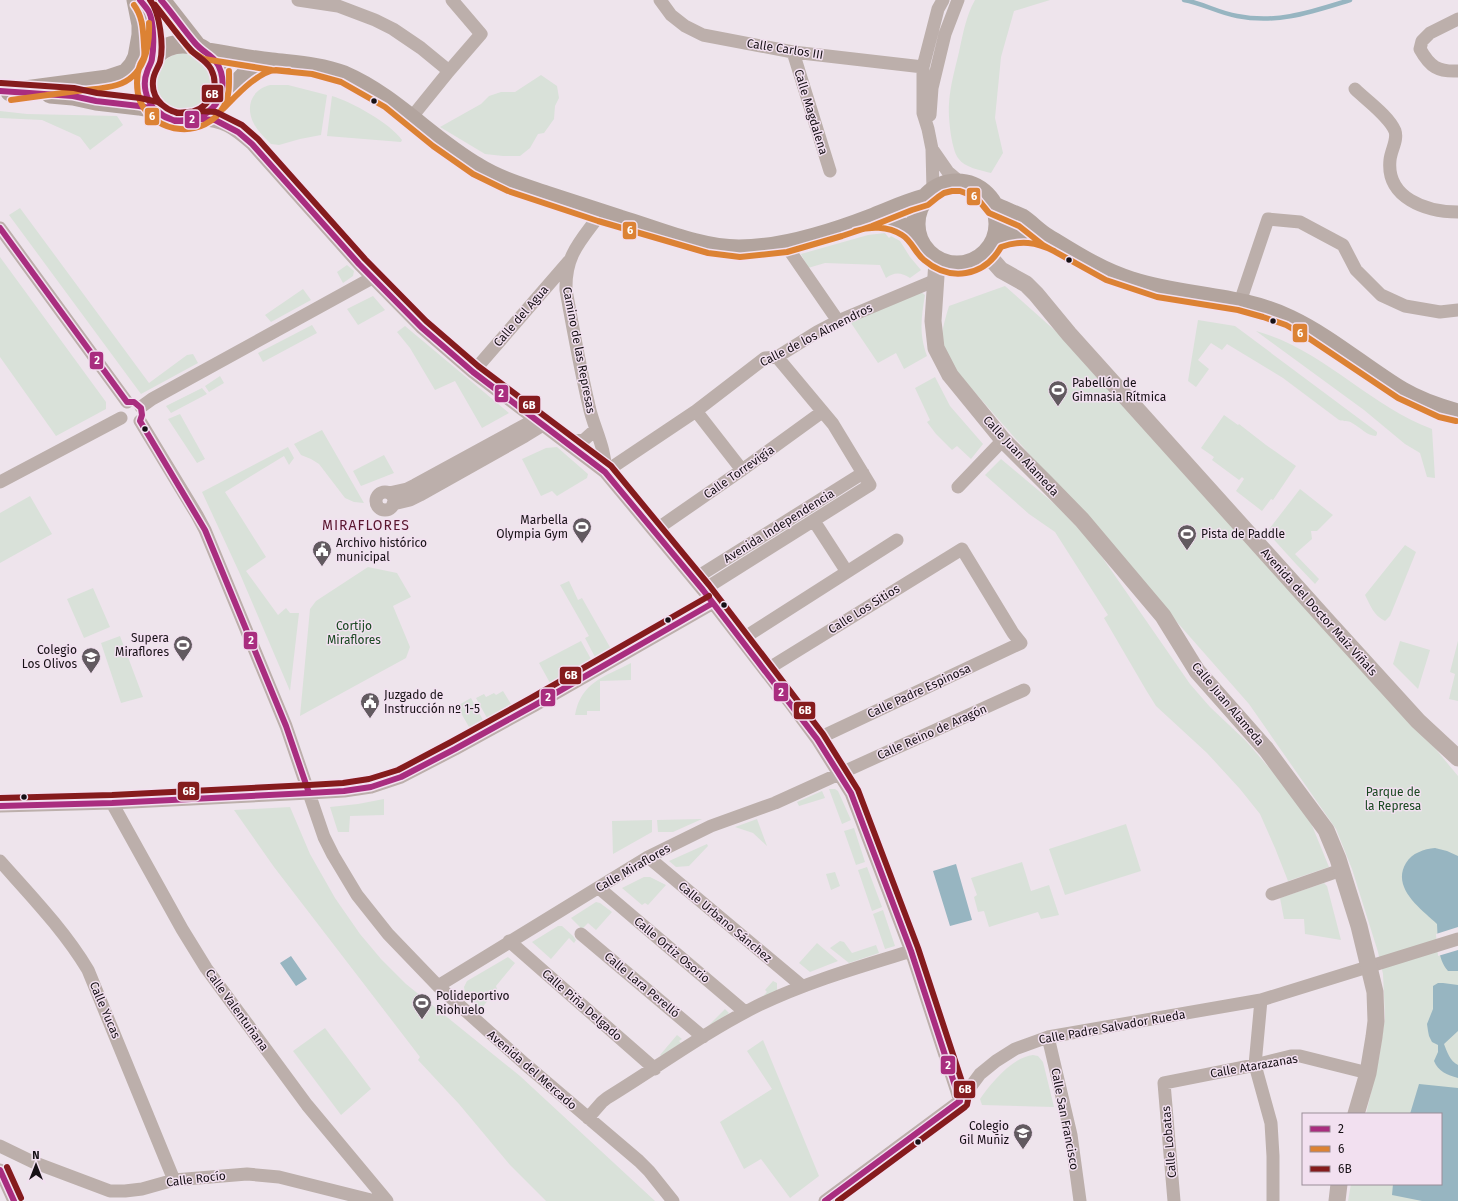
<svg xmlns="http://www.w3.org/2000/svg" width="1458" height="1201" viewBox="0 0 1458 1201" font-family="'Fira Sans',sans-serif">
<rect width="100%" height="100%" fill="#eee4ec"/>
<path fill="#d9e1d9" d="M975,0h75l-36,11 -13,46 -6,61 8,35 -12,20c-11,-3 -26,-5 -33,-15 -7,-10 -10,-42 -9,-54 1,-18 6,-35 10,-52 4,-18 7,-36 16,-52z
M156 81a28 28 0 1 1 56 0a28 28 0 1 1-56 0Z
M541,75l16,11 2,12 -4,8 -1,13 -10,14 -6,1 -8,14 -10,8h-17l-18,-2 -45,-27 41,-23 8,-8 12,-4h14z
M270,85h18l39,10 -6,40 -21,4 -21,6 -8,-1 -3,-3c-5,-5 -10,-10 -14,-17 -9,-17 -3,-34 16,-39z
M332,96c20,6 58,27 70,44l-1,2 -74,-6z
M0,111l27,3 90,2 6,9 -33,25 -10,-13 -38,-17 -42,-2z
M20,208l129,175 38,-28 6,-1 5,9 -57,31 -132,-179z
M885,233l4,5 2,-2 9,5 10,16 11,13 -11,8c-9,-6 -16,-6 -24,0l-6,-13 -55,-2 -17,5 -7,-14 67,-19z
M0,257l106,145v7l-50,27 -56,-79z
M347,265l7,6 -1,5 -10,7 -6,-11z
M1005,286l55,49 374,412 24,29v425h-110l3,-17h90v-70h-75l13,-56 6,-40 -2,-44 -5,-22 -26,-83 -16,-40 -87,-125 -285,-324c-5,-7 -21,-26 -22,-34 -2,-11 4,-30 7,-40z
M303,289l8,11 -40,22 -6,-7z
M921,292l4,3c-4,24 -6,39 2,61l-23,13 -8,-16 -18,10 -27,-40 49,-23z
M373,296l12,14 -27,15 -11,-16z
M1198,320l37,6 142,106v2l-1,2c-9,0 -16,-9 -24,-13 -4,-3 -8,-1 -13,-3l-56,-42 -56,-34 -5,6 -11,-7 -13,17 11,9 -13,18 -8,-6z
M312,325l5,8 -54,29 -5,-9z
M405,326l104,87 -27,15 -27,-47 -20,9 -25,-42 -13,-16z
M1256,331c67,18 112,74 176,98l3,49 -8,-1 -7,-24 -15,-9 -41,-34z
M220,376l4,7 -15,9 -4,-6z
M935,377l15,29 33,38 -12,15 -14,-13 -5,4 -16,-16 -9,-12 3,-2 -15,-32z
M202,388l5,6 -36,19 -5,-7z
M180,414l25,45 -8,4 -29,-44z
M1224,415l14,10 1,-1 27,21 30,21 -23,34 -2,-1 -9,12 -26,-20 8,-12 -2,-2 -3,3 -27,-20 2,-3 -13,-9z
M322,430l42,73 -10,-1 -9,-4 -26,-34 -8,-5 -10,-4 -7,-11z
M288,447l6,11 -5,7 -5,-9 -59,36 41,65 -20,14 32,44 8,-7 4,5h9l-9,78 -50,-117 -38,-82z
M557,447l31,27 -1,4 -30,18 -5,-5 -11,5 -19,-37 24,-11z
M384,455l10,18 -33,13 -8,-15z
M1001,459l56,47 36,38 97,140 20,23 36,34 50,58 15,24 18,44 -41,14 -13,-33 -15,-34 -20,-25 -33,-36 -51,-47 -10,-16 -42,-72 4,-3 -53,-83 -26,-18 -44,-39z
M1300,489l33,26 -16,16h-6l1,8 -17,15 24,25 -4,5 -19,-20 -29,-32z
M30,496l22,38 -52,29v-50z
M1405,545l11,7 -26,64 -5,5c-11,-5 -15,-16 -20,-26z
M368,567l29,6 14,24 -18,9 17,41 -4,11 -106,58 10,-107 6,-8z
M569,581l9,19 4,-2 29,51 -16,8 -10,-19 4,-2 -29,-51z
M93,588l17,39 -26,11 -17,-39z
M120,636l23,61 -22,6 -20,-60z
M581,641l10,18 -41,24 -11,-20z
M1400,641l30,9 -12,39 -25,-25z
M1458,641v60l-9,-2 6,-25 -5,-2z
M631,663v17l-31,1v30h-13v4h-12c6,-33 29,-38 56,-52z
M503,691l8,13 -24,14 -11,-20 8,-4 2,3 8,-4 2,2z
M471,698l12,22 -14,7 -12,-21z
M829,789h6l3,2 13,29 -9,4z
M822,791l3,7 -26,8 -2,-4z
M384,799v16l-34,1 -1,16h-11l-8,-25 28,-3z
M290,807l20,47 25,44 25,36 21,25 25,25 114,92 135,125h-109l-36,-36 -51,-61 -41,-44 2,-3 -146,-190 -40,-57z
M702,819l-29,13h-15l-1,-12z
M757,819l10,27 -14,-13 -18,-6z
M652,820v12l-39,22 -1,-33z
M1126,824l15,47 -76,24 -16,-46z
M854,828l11,34 -9,3 -12,-34z
M707,844l1,2 -19,20 -13,1 -7,-6z
M1022,862l9,29 18,-6 10,30 -18,4 -3,-7 -49,15 -5,-16 -6,1 -4,-15 3,-2 -6,-17z
M867,867l15,40 -10,4 -14,-41z
M835,872l5,14 -9,4 -5,-16z
M644,877h6l16,8 -18,20 -3,-2 -3,2 -20,-17z
M1324,883l3,3 14,54 -36,-6 -1,-15h-20l-4,-21z
M596,902l4,1 12,9 -16,18 -8,-7 -6,6 -11,-11z
M883,910l12,36 -10,3 -12,-35z
M558,926h4l11,10 3,4 -2,3 -5,-5 -18,21 -19,-17z
M840,941l4,1 8,11 24,-8 3,8 -30,10 -19,-15z
M817,943l21,18 -28,11 -11,-9z
M508,957l7,6 -19,23 1,3 -16,20 -16,-16 -1,-6 3,-6z
M773,981l4,2v8l-16,7 6,-6 -2,-2z
M725,1009l4,4 -1,1 -21,13z
M325,1028l46,61 -30,26 -48,-64z
M677,1035l5,4 -3,2 2,2 -20,13 -1,-1z
M763,1040l56,136 -29,22 -29,-39 -17,10 -24,-47 52,-33 -25,-38z
M1033,1055l5,1 5,6 11,45 -72,-2 -2,-6c11,-16 33,-42 53,-44z"/>
<path fill="#97b5c1" d="M1435,848l12,3 11,5v115h-10c-11,-13 -10,-31 -11,-47 -16,-15 -46,-36 -31,-61 6,-10 18,-14 29,-15z
M956,864l16,56 -22,6 -17,-55z
M291,956l16,23 -11,7 -16,-23z
M1438,983h5l15,2v46l-14,13c3,8 6,17 14,21v13c-11,-3 -20,-7 -24,-17l4,-9v-7l-6,-3 -3,-6 -1,-5 -1,-7 6,-15v-23z
M1419,1084l39,4v113h-36l-30,-6 1,-11h48v-70h-31z"/>
<path fill="#eee4ec" d="M1458,927v23l-20,6 -2,-22z"/>
<g fill="none" stroke-linecap="round" stroke-linejoin="round">
<path stroke="#97b5c1" stroke-width="4.5" d="M1184,0c18,3 35,13 53,16 41,8 74,-4 113,-16"/>
<path stroke="#bcafab" stroke-width="13" d="M298,0l40,6 37,14 18,9 28,19 28,23
M660,0l11,15 14,11 18,9 90,17 130,15
M1458,19l-28,14 -8,8 -2,8c10,18 18,23 38,22
M793,52l37,119
M1355,89c11,11 34,27 40,42 3,9 -4,19 -5,29 -4,38 36,52 68,52
M930,115l2,-27 13,-54 13,-34
M411,118l38,-47 32,-37 -29,-34
M199,119c25,2 34,8 53,25l107,120 62,63 52,45 132,100 98,118 88,114 26,35 34,54 60,158 49,150
M932,149l16,23 13,11
M933,190l-1,-41 -4,-20 -5,-16v-46l15,-58 5,-9
M601,213c-20,28 -36,41 -35,77 7,39 14,78 23,116 4,20 18,45 16,66
M0,228l127,174
M785,244l53,77
M1240,302l28,-83 32,3 43,23 13,25 25,25 24,11 35,6 18,-2
M473,372l96,-111
M141,407l11,-8 220,-121
M696,411l46,59
M140,421l57,94 8,15 81,196 38,111 9,18 24,40 31,39 50,52 87,78 114,97 10,10 24,30
M569,443l16,-4 10,-9
M605,472l91,-61 69,-53 12,-1 40,-25 21,-11 98,-41
M0,482l121,-64
M958,487l45,-47
M376 501a9 9 0 1 1 18 0a9 9 0 1 1-18 0Z
M389,493l18,-4 8,-4 121,-66
M393,504l17,-4 10,-5 105,-59 18,-11
M814,521l33,51
M654,531l88,-61 80,-58
M694,579l169,-106
M703,590l167,-105 -37,-61 -56,-67
M742,639l155,-99
M766,670l196,-121 51,84 8,10 -204,96
M112,803l70,126 24,39 101,137 80,96
M0,806l112,-3 197,-10 35,-2 27,-4 30,-10 54,-28 80,-44 178,-102
M648,857l154,129
M0,861c31,35 64,69 88,109l86,210
M599,888l146,124
M1272,894l69,-24
M581,934l122,103
M509,941l146,128
M438,986l210,-129 63,-31 64,-23 249,-113
M1261,1000l-6,65 16,58 2,33v45
M1048,1037l23,98 9,66
M588,1118l14,-16 5,-4c49,-30 98,-66 150,-92 49,-24 102,-39 154,-55
M0,1146l33,16 77,29h15l17,-2 32,-9 73,-6 32,3 96,24
M0,1170l14,31
M825,1201l135,-100 20,-27 16,-13 19,-12 33,-12 213,-37 197,-61
M1174,1201l-10,-118 91,-18 36,-9h9l68,17"/>
<path stroke="#bcafab" stroke-width="17" d="M987,254l14,16 25,14 10,10 33,40 259,288 90,99 40,37
M937,261l-4,60 3,27 14,27 53,65 43,43 36,37 81,96 34,55 69,78 60,81 12,29 21,67 16,66 1,29 -2,16 -6,36 -12,41
M1337,1201l2,-17"/>
<path stroke="#b2a49e" stroke-width="19" d="M161,0l36,46
M144 83a39 39 0 1 1 78 0a39 39 0 1 1-78 0Z
M207,52c22,3 43,8 65,10 25,3 48,4 72,13 51,22 87,65 134,92 21,13 45,20 68,28 24,8 49,16 74,24 37,11 80,30 119,30 42,0 93,-16 132,-31 18,-7 35,-15 54,-20
M10,92l98,-13 18,-6 7,-8 4,-8 4,-22v-10l-5,-25
M50,94l23,2 23,5 43,5 16,3
M218,102l27,-27 10,-5 18,-8
M916 224a41 41 0 1 1 82 0a41 41 0 1 1-82 0Z
M994,206c9,4 19,8 28,12 9,6 17,15 26,20 26,16 54,34 84,43 52,17 108,14 158,38 40,19 74,49 112,72 17,10 37,17 56,22
M869,219l36,8 13,10
M996,240c20,-8 26,-8 48,-3"/>
<defs>
<path id="bus-1" d="M140,0c3,4 7,8 9,12 5,10 5,35 3,46 0,5 -4,9 -5,14 -5,12 -1,27 7,37 27,28 78,3 67,-37 -5,-17 -16,-17 -26,-29 -12,-14 -22,-29 -34,-43
M0,91l73,5 23,5 43,5 16,3 9,7 11,5 24,-2 16,1 23,12 14,12 107,120 62,63 52,45 132,100 98,118 114,149 34,54 60,158 49,150 -135,100
M0,228l127,174h7l7,6 1,7 -2,6 65,109 81,196 23,67
M0,806l112,-3 197,-10 35,-2 27,-4 30,-10 54,-28 80,-44 178,-102
M0,1170l14,31"/>
<path id="bus-2" d="M134,5c9,12 9,25 10,40 0,4 1,8 0,12 -1,3 -3,5 -4,8 -4,11 -4,25 0,36 15,34 65,39 84,5 6,-11 5,-23 5,-35
M155,5l36,46 13,8 68,11 40,4 29,8 44,25 48,39 40,28 35,17 90,30 110,32 32,4 47,-5 55,-16 30,-10 40,-16 16,-5 10,-8 6,-4 8,-2h8l16,6 13,16 30,13 24,19 63,35 51,17 81,13 25,7 23,8 21,12 91,61 41,19 17,4
M11,100c22,-3 44,-6 66,-9 13,-2 27,-2 40,-6 27,-8 33,-37 32,-62
M223,109c12,-12 35,-38 53,-39 4,0 8,1 13,1
M855,231c15,-5 33,-5 47,4 10,6 13,18 22,25 26,22 60,17 77,-13 20,-7 35,-5 53,4"/>
<path id="bus-3" d="M150,0c10,13 14,46 10,62 -2,6 -7,12 -7,19 -2,19 15,33 32,32 23,-2 36,-24 26,-44 -5,-9 -14,-12 -20,-19 -13,-14 -24,-30 -36,-45
M1,83l73,5 23,5 43,5 18,4 10,7 9,4 22,-2 17,1 26,13 16,14 107,120 61,62 52,45 133,100 98,119 114,149 35,56 60,158 50,152 -1,5 -2,2 -127,94
M0,798l112,-3 197,-10 34,-2 26,-4 29,-9 53,-28 80,-44 178,-102
M7,1167l14,31"/>
</defs>
<use href="#bus-1" stroke="#f2e0f0" stroke-width="9"/>
<use href="#bus-2" stroke="#f2e0f0" stroke-width="9"/>
<use href="#bus-3" stroke="#f2e0f0" stroke-width="9"/>
<use href="#bus-1" stroke="#a92d7f" stroke-width="6"/>
<use href="#bus-2" stroke="#dc8234" stroke-width="6"/>
<use href="#bus-3" stroke="#851b1d" stroke-width="6"/>
</g>
<defs>
<symbol id="stadium-pin" viewBox="-11 -11 22 30"><path d="M0 17L-7.5 6A9.5 9.5 0 1 1 7.5 6Z" fill="#625a60" stroke="#f2e0f0"/><path d="M0-5a6.5 5 0 1 0 0 10a6.5 5 0 1 0 0-10ZM-3.5-1.8h7v3.6h-7Z" fill="#fff"/></symbol>
<symbol id="civic-pin" viewBox="-11 -11 22 30"><path d="M0 17L-7.5 6A9.5 9.5 0 1 1 7.5 6Z" fill="#625a60" stroke="#f2e0f0"/><path d="M-.6-6.5H3V-4.5H.6V-3L4-1V1h2V6H-6V1h2V-1L-.6-3ZM-1.2 2.5V6h2.4V2.5Z" fill="#fff"/></symbol>
<symbol id="school-pin" viewBox="-11 -11 22 30"><path d="M0 17L-7.5 6A9.5 9.5 0 1 1 7.5 6Z" fill="#625a60" stroke="#f2e0f0"/><path d="M0-5L7-2L0 1L-7-2ZM-4 1L0 2.5L4 1V4Q0 6-4 4Z" fill="#fff"/></symbol>
</defs>
<g fill-rule="evenodd">
<use href="#stadium-pin" x="1047" y="379" width="22" height="30"/>
<use href="#stadium-pin" x="571" y="516" width="22" height="30"/>
<use href="#stadium-pin" x="1176" y="523" width="22" height="30"/>
<use href="#civic-pin" x="311" y="539" width="22" height="30"/>
<use href="#stadium-pin" x="172" y="634" width="22" height="30"/>
<use href="#school-pin" x="80" y="646" width="22" height="30"/>
<use href="#civic-pin" x="359" y="691" width="22" height="30"/>
<use href="#stadium-pin" x="411" y="992" width="22" height="30"/>
<use href="#school-pin" x="1012" y="1122" width="22" height="30"/>
</g>
<g fill="#161015" stroke="#f2e0f0" stroke-width="1.5">
<circle cx="374" cy="101" r="3.5"/>
<circle cx="1069" cy="260" r="3.5"/>
<circle cx="1273" cy="321" r="3.5"/>
<circle cx="145" cy="429" r="3.5"/>
<circle cx="724" cy="605" r="3.5"/>
<circle cx="668" cy="620" r="3.5"/>
<circle cx="24" cy="797" r="3.5"/>
<circle cx="918" cy="1142" r="3.5"/>
</g>
<g text-anchor="middle" dominant-baseline="central" stroke-width="3" stroke-linejoin="round" paint-order="stroke">
<g font-size="12" fill="#161015" stroke="#f2e0f0">
<text transform="translate(785 49) rotate(9)">Calle Carlos III</text>
<text transform="translate(811 112) rotate(73)">Calle Magdalena</text>
<text transform="translate(521 316) rotate(-49)">Calle del Agua</text>
<text transform="translate(816 335) rotate(-27)">Calle de los Almendros</text>
<text transform="translate(579 350) rotate(79)">Camino de las Represas</text>
<text transform="translate(1021 456) rotate(47)">Calle Juan Alameda</text>
<text transform="translate(739 472) rotate(-35)">Calle Torrevigía</text>
<text transform="translate(779 526) rotate(-32)">Avenida Independencia</text>
<text transform="translate(864 609) rotate(-32)">Calle Los Sitios</text>
<text transform="translate(1319 612) rotate(48)">Avenida del Doctor Maíz Viñals</text>
<text transform="translate(919 691) rotate(-25)">Calle Padre Espinosa</text>
<text transform="translate(1228 704) rotate(50)">Calle Juan Alameda</text>
<text transform="translate(932 732) rotate(-24)">Calle Reino de Aragón</text>
<text transform="translate(633 868) rotate(-30)">Calle Miraflores</text>
<text transform="translate(725 922) rotate(40)">Calle Urbano Sánchez</text>
<text transform="translate(672 950) rotate(40)">Calle Ortiz Osorio</text>
<text transform="translate(642 985) rotate(40)">Calle Lara Perelló</text>
<text transform="translate(582 1005) rotate(41)">Calle Piña Delgado</text>
<text transform="translate(105 1010) rotate(67)">Calle Yucas</text>
<text transform="translate(237 1010) rotate(54)">Calle Valentuñana</text>
<text transform="translate(1112 1027) rotate(-10)">Calle Padre Salvador Rueda</text>
<text transform="translate(1254 1066) rotate(-10)">Calle Atarazanas</text>
<text transform="translate(532 1070) rotate(41)">Avenida del Mercado</text>
<text transform="translate(1065 1119) rotate(79)">Calle San Francisco</text>
<text transform="translate(1169 1142) rotate(-95)">Calle Lobatas</text>
<text transform="translate(196 1179) rotate(-7)">Calle Rocío</text>
</g>
<g font-size="12" fill="#161015" stroke="#f2e0f0" text-anchor="start">
<text x="1072" y="383">Pabellón de<tspan x="1072" dy="14">Gimnasia Rítmica</tspan></text>
<text x="568" y="520" text-anchor="end">Marbella<tspan x="568" dy="14">Olympia Gym</tspan></text>
<text x="1201" y="534">Pista de Paddle</text>
<text x="336" y="543">Archivo histórico<tspan x="336" dy="14">municipal</tspan></text>
<text x="169" y="638" text-anchor="end">Supera<tspan x="169" dy="14">Miraflores</tspan></text>
<text x="77" y="650" text-anchor="end">Colegio<tspan x="77" dy="14">Los Olivos</tspan></text>
<text x="384" y="695">Juzgado de<tspan x="384" dy="14">Instrucción nº 1-5</tspan></text>
<text x="436" y="996">Polideportivo<tspan x="436" dy="14">Riohuelo</tspan></text>
<text x="1009" y="1126" text-anchor="end">Colegio<tspan x="1009" dy="14">Gil Muñiz</tspan></text>
</g>
<g font-size="12" fill="#194921" stroke="#f2e0f0">
<text x="354" y="626">Cortijo<tspan x="354" dy="14">Miraflores</tspan></text>
<text x="1393" y="792">Parque de<tspan x="1393" dy="14">la Represa</tspan></text>
</g>
<g font-size="14" letter-spacing="1" fill="#5a172f" stroke="#f2e0f0">
<text x="366" y="525">MIRAFLORES</text>
</g>
</g>
<g stroke="#f2e0f0" stroke-width="1.5">
<rect x="201" y="84" width="23" height="19" rx="4" fill="#851b1d"/>
<rect x="144" y="107" width="16" height="19" rx="4" fill="#dc8234"/>
<rect x="184" y="110" width="16" height="19" rx="4" fill="#a92d7f"/>
<rect x="966" y="187" width="15" height="19" rx="4" fill="#dc8234"/>
<rect x="622" y="221" width="15" height="19" rx="4" fill="#dc8234"/>
<rect x="1292" y="323" width="16" height="20" rx="4" fill="#dc8234"/>
<rect x="89" y="351" width="15" height="19" rx="4" fill="#a92d7f"/>
<rect x="494" y="384" width="15" height="19" rx="4" fill="#a92d7f"/>
<rect x="518" y="395" width="23" height="19" rx="4" fill="#851b1d"/>
<rect x="243" y="631" width="15" height="19" rx="4" fill="#a92d7f"/>
<rect x="559" y="666" width="23" height="19" rx="4" fill="#851b1d"/>
<rect x="773" y="682" width="16" height="20" rx="4" fill="#a92d7f"/>
<rect x="540" y="688" width="16" height="19" rx="4" fill="#a92d7f"/>
<rect x="793" y="701" width="23" height="19" rx="4" fill="#851b1d"/>
<rect x="177" y="781" width="23" height="20" rx="4" fill="#851b1d"/>
<rect x="940" y="1055" width="16" height="20" rx="4" fill="#a92d7f"/>
<rect x="953" y="1080" width="23" height="19" rx="4" fill="#851b1d"/>
</g>
<g font-size="11" text-anchor="middle" font-weight="bold" fill="#fff">
<text x="212" y="98">6B</text>
<text x="152" y="120">6</text>
<text x="192" y="123">2</text>
<text x="974" y="200">6</text>
<text x="630" y="234">6</text>
<text x="1300" y="337">6</text>
<text x="97" y="364">2</text>
<text x="501" y="397">2</text>
<text x="529" y="409">6B</text>
<text x="251" y="644">2</text>
<text x="571" y="679">6B</text>
<text x="781" y="696">2</text>
<text x="548" y="701">2</text>
<text x="805" y="714">6B</text>
<text x="189" y="795">6B</text>
<text x="948" y="1069">2</text>
<text x="965" y="1093">6B</text>
</g>
<rect x="1302" y="1113" width="140" height="72" fill="#f2e0f0" stroke="#9a8d98"/>
<rect x="1310" y="1126" width="20" height="6" fill="#a92d7f" stroke="#9a8d98"/>
<text x="1338" y="1133" font-size="12" fill="#161015">2</text>
<rect x="1310" y="1146" width="20" height="6" fill="#dc8234" stroke="#9a8d98"/>
<text x="1338" y="1153" font-size="12" fill="#161015">6</text>
<rect x="1310" y="1166" width="20" height="6" fill="#851b1d" stroke="#9a8d98"/>
<text x="1338" y="1173" font-size="12" fill="#161015">6B</text>
<g transform="translate(36 1165)" stroke="#f2e0f0" stroke-width="3" paint-order="stroke">
<path d="M0-3L7 15L0 10L-7 15Z" fill="#161015"/>
<text y="-6" font-size="11" font-weight="bold" text-anchor="middle" fill="#161015">N</text>
</g>
</svg>
